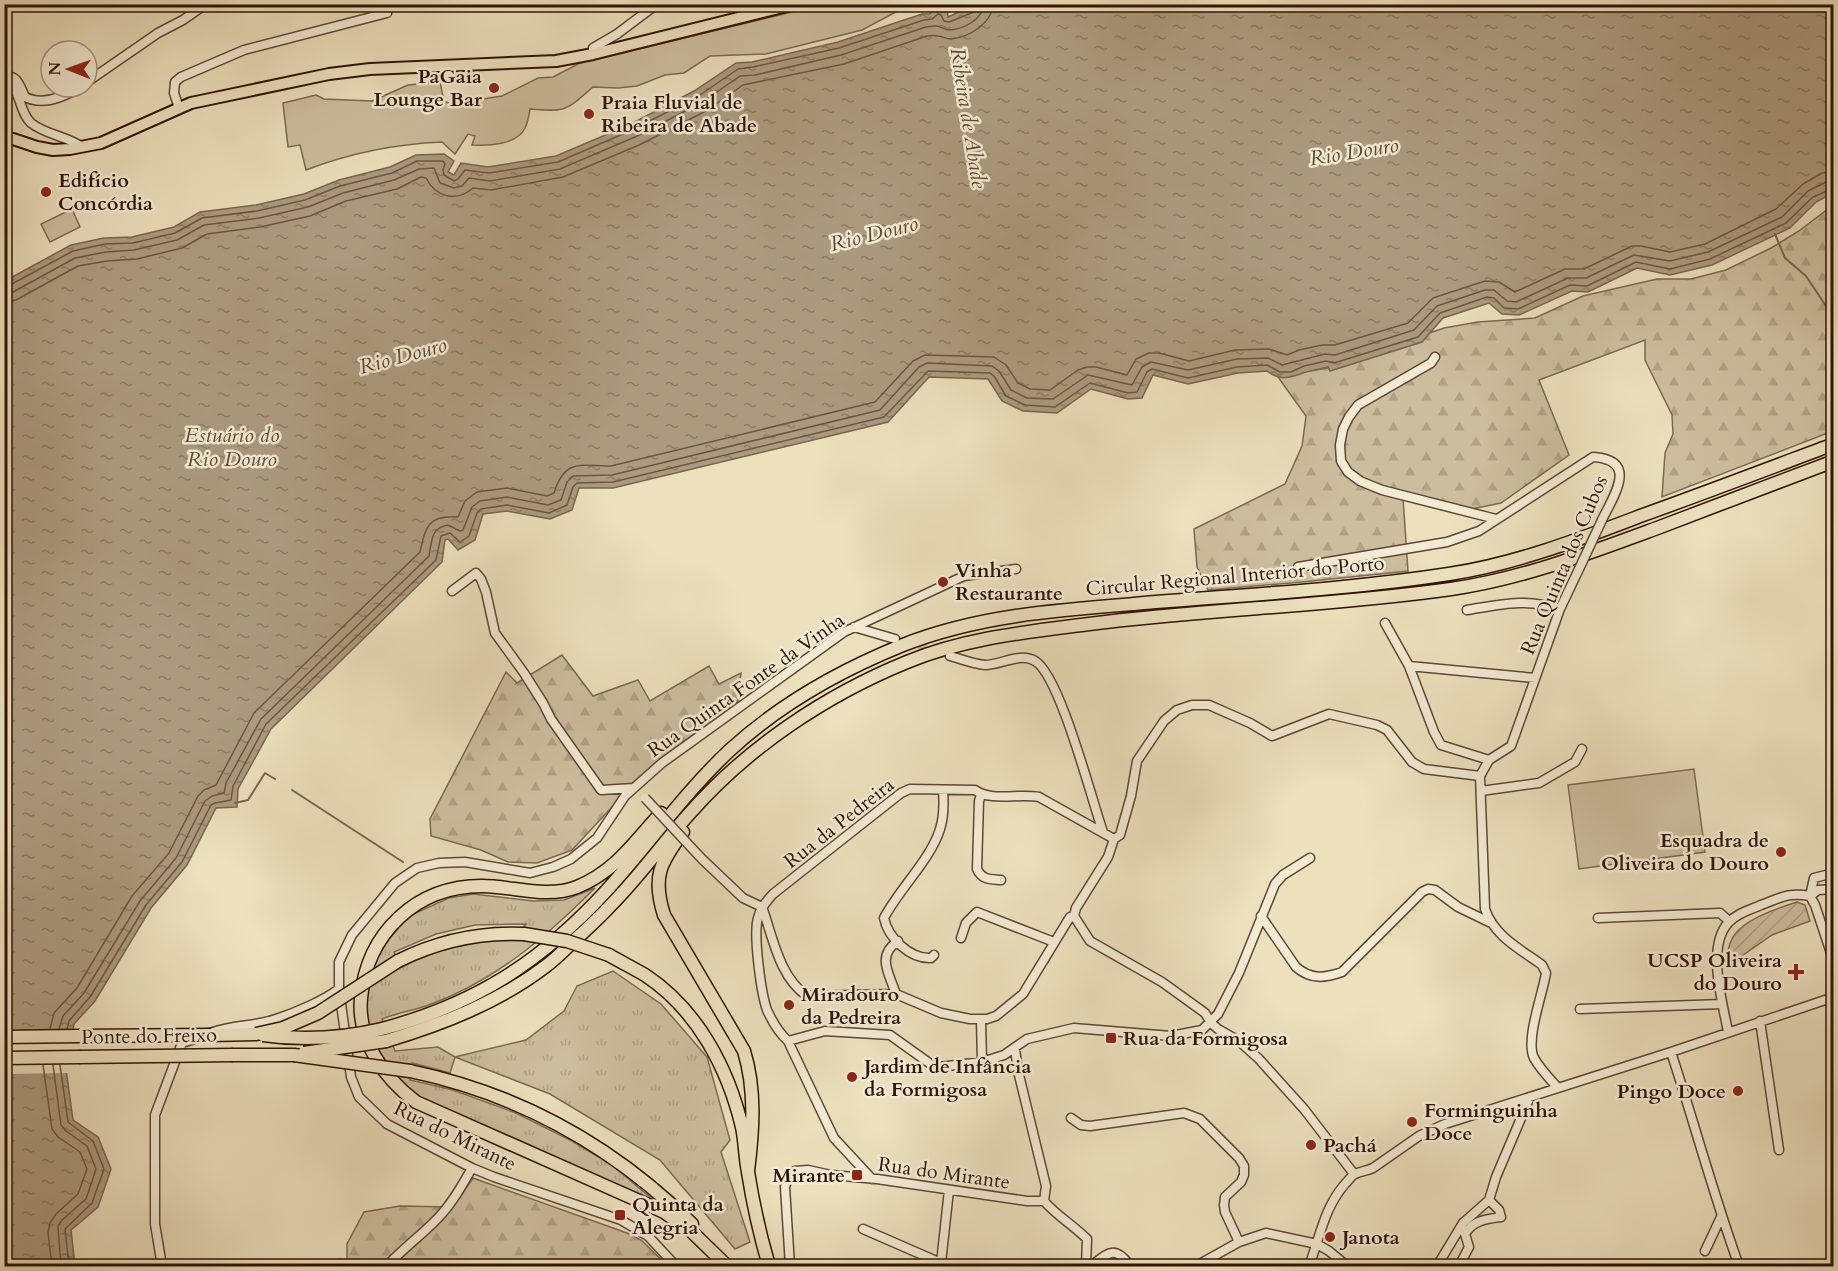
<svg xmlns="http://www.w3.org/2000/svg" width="1838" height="1271" viewBox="0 0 1838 1271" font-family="Cardo,serif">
<defs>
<pattern id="grass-tufts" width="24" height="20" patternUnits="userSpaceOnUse" patternTransform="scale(1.5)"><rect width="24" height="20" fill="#ccbd9e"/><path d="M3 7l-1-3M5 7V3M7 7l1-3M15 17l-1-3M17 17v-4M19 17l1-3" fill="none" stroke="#b0a187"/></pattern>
<pattern id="forest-firs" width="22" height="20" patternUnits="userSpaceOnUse" patternTransform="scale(1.5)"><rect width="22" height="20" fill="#ccbd9e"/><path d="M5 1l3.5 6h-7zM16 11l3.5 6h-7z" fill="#b0a187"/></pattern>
<pattern id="garden-furrows" width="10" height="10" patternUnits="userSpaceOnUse" patternTransform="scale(1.5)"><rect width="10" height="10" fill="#ccbd9e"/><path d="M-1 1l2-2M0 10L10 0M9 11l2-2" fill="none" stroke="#b0a187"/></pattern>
<pattern id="water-ripples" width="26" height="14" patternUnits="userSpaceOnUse" patternTransform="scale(1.5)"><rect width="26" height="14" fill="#ac9a7f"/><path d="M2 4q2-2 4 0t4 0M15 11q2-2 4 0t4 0" fill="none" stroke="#8d7c66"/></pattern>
</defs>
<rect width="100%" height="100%" fill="#ece0bd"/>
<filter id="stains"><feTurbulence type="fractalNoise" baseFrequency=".00333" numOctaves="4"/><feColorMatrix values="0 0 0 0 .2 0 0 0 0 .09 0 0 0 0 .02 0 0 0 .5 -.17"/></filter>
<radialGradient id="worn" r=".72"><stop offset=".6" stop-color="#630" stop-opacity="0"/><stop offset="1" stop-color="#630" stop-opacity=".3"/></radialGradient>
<path fill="url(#grass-tufts)" stroke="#7e6852" stroke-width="1.5" fill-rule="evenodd" d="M595,888c-50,50 -101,94 -169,118 -15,5 -30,7 -44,13l13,32 43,-4 17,10 71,-17 38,-29 13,-25 36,-15 48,33 46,53 23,83 -9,12 29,90 -15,7 -75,-89 -110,-66 -95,-37 -5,16 -38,-10 -2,17 43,10 63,23 56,28 40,24 40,34 -4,1 -222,-99 -23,-16 -25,-30 -11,-35 -1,-19 8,-39 16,-24 19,-22 40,-18 24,-4 61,7 30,-1zM526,924l-15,16c-41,-1 -73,9 -109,27l-8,-15 42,-18 39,-9z"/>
<path fill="url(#forest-firs)" stroke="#7e6852" stroke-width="1.5" d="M1833,205v226l-171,66 3,-44 8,-19 -1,-19 -27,-55v-20l-106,40 30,75 -68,48 -34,7 -64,-12 5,73 -105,11 -95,8 -11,-23 -3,-38 91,-45 17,-38 4,-30 -28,-39 49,-9 117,-40 34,-6 57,-4 48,-22 74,-17h34l35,-9 45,-22 28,-17z
M562,655l31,41 45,-16 12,21 59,-35 10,18 22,-11 -3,28 -101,79 -65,70 -35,13 -29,-1 -27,-12 -50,-14 -1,-17 76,-147 11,11z
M473,1178l154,55 14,7 27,26h-321v-22l17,-32 36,-6 53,1z"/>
<path fill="#ccbd9e" stroke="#7e6852" stroke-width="1.5" d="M825,4l84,1 -47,25 -96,24 -56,2 -26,17 -19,2 -28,11 -19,2 -25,-1c-28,24 -26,25 -63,22 -1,6 -2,13 -5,19 -8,17 -37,18 -53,17l3,-9 -7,-2 -13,20 -13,-12c-47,2 -92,11 -136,28l-6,-25 -12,2 -5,-44 33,-8 8,4 48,2 36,-16 32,-3 4,19 6,3 52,-8 36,-18 15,-1 27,-14z
M72,209l8,18 -30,15 -9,-18z
M1694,769l11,83 -126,17 -11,-84z"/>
<path fill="url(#garden-furrows)" stroke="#7e6852" stroke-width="1.5" d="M1797,902l8,3 5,16 -38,14 -46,32c1,-9 1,-19 6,-28 9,-19 46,-31 65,-37z"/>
<path fill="url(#water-ripples)" stroke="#7b644f" stroke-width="1.5" d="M976,4l857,1v188l-17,9 -26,26 -78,37 -42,10 -33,-7 -49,24 -16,-1 -53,24 -17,-1 -13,-11 -46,15 -21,24 -92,29 -2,-4c-8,2 -17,3 -25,6 -14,5 -23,8 -36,-2l-29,2 -50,11 -35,-9 -11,23 -14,1 -37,-10 -34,24 -34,-2 -21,-10 -14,-22 -59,-2 -41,45 -275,66h-34l-7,22 -22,9 -43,-8 -24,3 -8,26 -17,10 -10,-11 -3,1 -3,22 -171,167 -33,60 -1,18 -21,1 -29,57 -36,43 -56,93 -21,23 -8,45 7,51 25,17 13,32 -13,38 -27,23 4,36h-70v-985l66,-36 33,-7 28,-1 42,-10 26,-15 56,-7 48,-11 35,-14 51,-13 26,-12 28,-1 10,7 -6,11 6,3 7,-12 27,4 68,-11 73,-31 65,-34 42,-28 16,-1 86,-20 84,-28h8l5,-9h12l1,12z"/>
<path fill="#ece0bd" d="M76,1031l-7,42 -65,1 1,-42z"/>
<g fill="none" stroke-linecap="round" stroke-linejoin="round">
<path stroke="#6e5642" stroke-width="1.5" d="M4,286l6,-1 63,-34 32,-7 28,-1 42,-10 27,-15 55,-7 48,-11 35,-14 52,-13 25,-12h26l2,3 -2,6 1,5 10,6 4,-2 7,-9 24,3 69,-11 74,-32 65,-33 41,-28 15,-2 86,-19 85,-28 8,-1 6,-5 3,1 3,6 5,1 25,-10 3,-8
M4,293l9,-1 62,-34 31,-6 28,-2 43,-10 27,-15 55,-7 49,-11 35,-14 51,-13 25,-11 15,-1 6,15 14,5 8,-2 7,-8 21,3 70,-12 75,-32 66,-34 39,-27 15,-1 86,-20 85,-28c3,0 6,-1 10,-1 5,0 8,4 14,4 14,-1 33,-11 34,-26
M4,302l12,-2 62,-34 29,-5 30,-2 45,-11 25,-14 53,-7 50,-11 36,-15 51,-12 24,-12 5,1c10,20 31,24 47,10l18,2 72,-13 76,-32 67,-34 37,-26 101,-21 83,-28c3,0 6,-1 10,0 5,0 8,3 14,3 18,-2 41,-15 42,-35
M50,1029l4,-16 23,-25 55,-92 37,-43 29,-57 6,-6 12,-5 38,-72 166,-161c6,-26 8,-37 38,-35l7,-16 12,-9 30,-4 40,8 7,-3c11,-35 26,-27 57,-27l264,-64 38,-41 12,-6 69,2 12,8 12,18 12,6 20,1 28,-20 9,-3h9l31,8 9,-16 13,-6h10l30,8 46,-11 34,-1 18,6 12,-5 23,-5h13l73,-22 25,-25 52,-17 14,1 16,10 50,-23h19l48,-23h9l29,6 35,-8 71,-35 27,-25 19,-11 12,-2
M59,1029l4,-13 21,-23 56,-92 36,-43 29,-57 7,-5 12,-3 2,-10 35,-64 168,-163c3,-14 1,-28 19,-31l12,6 3,-1 9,-23 8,-6 27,-4 41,8 13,-5 6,-18 6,-6 39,-1 268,-65 39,-43 8,-4 65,3 7,5 12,19 16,8 26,1 35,-24 44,10 10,-18 9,-5 37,8 49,-11 31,-1 14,7 43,-11 10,1 79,-25 23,-24 48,-16h9l13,11 9,1 52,-24h18l48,-23 36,6 38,-9 74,-35 26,-26 18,-9 8,-2
M67,1029l2,-8 21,-24 56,-92 36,-43 29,-57 4,-2 16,-3 2,-14 33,-62 170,-164 5,-24 9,-3 10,9 9,-6 8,-23 4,-4 26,-4 42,8 18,-8 6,-18 4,-4 36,-1 271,-65 44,-46 62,2 4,3 12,20 19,9 30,2 35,-24 38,10 9,-1 10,-20 5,-3 36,9 49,-11 30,-2 13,7h11l13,-6 22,-5 8,2 84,-26 22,-24 47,-16 7,1 10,10 14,1 52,-24 17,1 49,-24 34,7 40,-10 76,-36 27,-26 21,-9
M43,1065l9,64 6,8 22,15 7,17 -9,25 -22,20 -6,9 -2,10 4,33
M53,1065l8,60 5,6 21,15 9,23 -10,30 -24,21 -4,6 3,40
M60,1065l8,57 25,19 11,28 -12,34 -27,26 4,37"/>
<path stroke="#7b644f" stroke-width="2" d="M1775,234l10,24 21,18 22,33
M292,790l111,72
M235,803l13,-3 17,-27 10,6"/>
<path stroke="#c7b798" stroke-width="8" stroke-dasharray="8 4" stroke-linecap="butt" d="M907,643l28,8"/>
<defs>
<path id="minor" d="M593,54v-6l24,-14 40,-30
M4,77c14,-3 16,10 21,20 18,9 39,0 55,-10
M4,79c18,10 14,32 27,44 15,12 36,13 51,24
M87,82l71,-49 25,-13 23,-16
M179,108l-5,-15 1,-11 6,-5 63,-27 143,-37
M1435,357l-4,6 -73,42 -9,12 -6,12 -3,16 1,16 7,11 12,9 22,9 114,29
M1298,567l149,-25 32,-11 114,-74c46,3 21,38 9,63
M452,591l24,-18 5,6 5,13 9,41 29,40 19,30 8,16 50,71 33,-2
M1467,610c36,-6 58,-12 93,-1
M1385,623l24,43 25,66 7,13 48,15
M854,627l41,12
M950,656c11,3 23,8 35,9 16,0 35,-13 50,-4 25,14 57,140 68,171
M1409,666l126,12
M1481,791l58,-8 36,-21 7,-13
M981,795l-2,6 -2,68c5,11 13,10 24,11
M702,859l41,39 19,9
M1810,896l5,9 19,57
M1810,896l4,-18 20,-5
M1810,896l8,-6 16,-1
M762,907c11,30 17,70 45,89l89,-2 45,19 29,6h17l9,-3 27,-22 47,-77 4,-1
M1074,916l2,-8 32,-51 6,-18 6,-4 11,-39 6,-35 27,-40 13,-11 15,-5h17l41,18 22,13 57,-22 48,11 10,5 25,32 12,7 56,7
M1074,916l16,25 72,41 43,31 6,10 7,6 21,12 20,18 45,50 50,65
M1261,916l35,51c15,13 29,11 46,5l80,-80 6,-3 7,1 23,17 31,15
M1598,918l122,-5 9,8
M961,938l5,-15 11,-11 77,30
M934,955l-3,3c-21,1 -43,-20 -47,-40 15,-29 47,-59 56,-89 4,-12 4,-25 3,-38
M896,994c-7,-21 -20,-38 2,-53
M1580,1009l142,-5
M981,1020l1,42
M1760,1021l19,129
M213,1032c20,-7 43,-6 63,-13 19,-6 47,-18 63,-30
M1728,1032c-5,-29 -22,-84 0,-109 9,-10 22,-13 33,-18 21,-8 28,-13 49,-9
M788,1041l37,-10 65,4 42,30 7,2 43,-5 22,-7 23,-16 47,-11 97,8 31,-6 16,-16 21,-41 36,-89 8,-9 27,-17
M1015,1049l3,22 28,115 -2,15c13,15 29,24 43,38l-1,27
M1671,1052c23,70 42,141 67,211l-12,3
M1558,1088c-8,-9 -18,-19 -24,-30 -9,-18 9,-65 12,-85l-4,-8c-22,-16 -48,-29 -57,-56l-5,-133 9,-16 22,-14 49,-137 19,-40
M1071,1118l10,7 9,1 94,-13 16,6 39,39 5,8v9l-3,7 -16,15 -1,8 1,7 14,30
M872,1179l-38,-41 -46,-97c-9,-8 -16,-20 -21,-31 -6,-17 -14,-76 -9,-92 2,-10 9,-17 15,-24l128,-101 9,-4 65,1c16,12 44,3 64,7l75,42
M863,1229l78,34 8,-73
M1705,1251l16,-34
M162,1266l-7,-42v-109l27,-72 16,-5
M329,1266l12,-2 5,2
M387,1266c15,-17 35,-31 51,-48 14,-14 24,-33 34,-50
M676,1266l-28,-30 -27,-16 -127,-43 -22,-9 -85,-44 -28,-27 -8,-20 -12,-88v-27l13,-27 43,-52 22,-15 22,-5 26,-1 65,11 23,-6 18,-8 26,-21 28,-42 37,-33 182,-131 120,-56 52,-7
M790,1266l-5,-79 3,-9 7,-7 13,-1 23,5 46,4 150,22h17
M1091,1266c17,-13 24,-22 39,0
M1196,1266l43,-24 27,-9 51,11 12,7 18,15
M1309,1266c11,-29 15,-58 36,-82 3,-3 7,-9 10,-10 6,-3 12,-3 18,-6l46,-32 26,-12 226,-72 163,-55
M1437,1266l26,-43 26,-23 7,-23 34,-80
M1459,1266l10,-19 -4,-13c8,-14 22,-15 36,-17l-2,-7 -10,-10"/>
<path id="major" d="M4,138l9,1 24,8 16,3 17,-1 31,-6 90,-40 138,-29 41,-5 186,-8 37,-7 202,-50"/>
<path id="highway" d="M661,813c-27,29 -45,58 -84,74 -31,12 -64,-1 -95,-1 -66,0 -115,47 -121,112 -4,42 23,80 55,104l248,110 25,17 38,37
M683,832c-23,31 -31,45 -19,83l80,136c12,39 9,80 4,120
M609,955c12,7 24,13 36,20 52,34 83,93 97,152 3,14 3,30 6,45 5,32 12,63 21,94
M398,961c40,-20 81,-29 126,-27
M382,1029c94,-25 159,-67 225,-139 42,-46 77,-97 123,-140 49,-45 111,-80 173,-105 73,-29 153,-35 231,-41 105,-9 211,-14 315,-30 67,-10 131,-35 194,-59 64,-23 127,-47 191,-71
M210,1035l46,-1
M4,1037l75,-1
M386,1041c57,-17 113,-39 160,-75 11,-8 20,-18 30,-27 12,-11 24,-22 35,-34 28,-28 52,-62 79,-92 58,-66 136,-118 217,-151 58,-24 120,-30 182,-38 120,-15 242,-18 362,-35 71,-10 141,-37 209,-62 58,-22 115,-44 174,-66
M233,1055h61
M4,1058l75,-1
M410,1071c110,23 203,75 282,153"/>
</defs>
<use href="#minor" stroke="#604634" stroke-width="11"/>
<use href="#major" stroke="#311206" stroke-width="14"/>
<use href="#highway" stroke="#311206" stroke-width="15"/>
<use href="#minor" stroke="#f3ebd4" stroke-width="8"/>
<use href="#major" stroke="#ece0bd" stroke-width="10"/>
<use href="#highway" stroke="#ece0bd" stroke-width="12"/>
<defs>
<path id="minor-bridge" d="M1579,569l23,-49
M645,798l57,61"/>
<path id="highway-bridge" d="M524,934l43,7 42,14
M256,1034l27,-6 35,-15 80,-52
M263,1035c41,6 80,3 119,-6
M79,1036l131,-1
M304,1053l82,-12
M294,1055l116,16
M79,1057l154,-2"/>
</defs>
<use href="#minor-bridge" stroke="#604634" stroke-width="11" stroke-linecap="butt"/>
<use href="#highway-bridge" stroke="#311206" stroke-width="15" stroke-linecap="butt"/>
<use href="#minor-bridge" stroke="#f3ebd4" stroke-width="8"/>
<use href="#highway-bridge" stroke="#ece0bd" stroke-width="12"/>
</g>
<g fill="#8f2418" stroke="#f3ebd4" stroke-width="2">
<circle cx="494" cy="88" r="6"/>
<circle cx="589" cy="114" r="6"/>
<circle cx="46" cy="192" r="6"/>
<circle cx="943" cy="582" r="6"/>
<circle cx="1781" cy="852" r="6"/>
<path d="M1793 963h6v6h6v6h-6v6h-6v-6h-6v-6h6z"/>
<circle cx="789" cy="1005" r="6"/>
<rect x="1105" y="1032" width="12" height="12" rx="3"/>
<circle cx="852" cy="1077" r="6"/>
<circle cx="1738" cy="1091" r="6"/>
<circle cx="1412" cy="1122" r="6"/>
<circle cx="1311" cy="1145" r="6"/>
<rect x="851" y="1169" width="12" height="12" rx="3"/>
<rect x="614" y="1209" width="12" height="12" rx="3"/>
<circle cx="1330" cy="1237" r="6"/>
</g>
<g text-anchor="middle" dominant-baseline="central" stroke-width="5" stroke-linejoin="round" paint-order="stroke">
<g font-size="20" font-weight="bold" fill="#311206" stroke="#f3ebd4" text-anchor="start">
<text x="482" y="76" text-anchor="end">PaGaia<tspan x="482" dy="23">Lounge Bar</tspan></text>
<text x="601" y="102">Praia Fluvial de<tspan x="601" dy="23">Ribeira de Abade</tspan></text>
<text x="58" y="180">Edifício<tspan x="58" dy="23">Concórdia</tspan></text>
<text x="955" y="570">Vinha<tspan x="955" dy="23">Restaurante</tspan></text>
<text x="1769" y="840" text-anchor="end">Esquadra de<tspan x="1769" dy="23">Oliveira do Douro</tspan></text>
<text x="1782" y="960" text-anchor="end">UCSP Oliveira<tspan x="1782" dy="23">do Douro</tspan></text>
<text x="801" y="994">Miradouro<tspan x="801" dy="23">da Pedreira</tspan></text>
<text x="1123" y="1038">Rua da Formigosa</text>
<text x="864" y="1066">Jardim de Infância<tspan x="864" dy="23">da Formigosa</tspan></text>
<text x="1726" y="1091" text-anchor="end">Pingo Doce</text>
<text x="1424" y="1110">Forminguinha<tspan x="1424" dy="23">Doce</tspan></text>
<text x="1323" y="1145">Pachá</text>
<text x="845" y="1175" text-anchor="end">Mirante</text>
<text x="632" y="1204">Quinta da<tspan x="632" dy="23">Alegria</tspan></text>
<text x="1342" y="1237">Janota</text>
</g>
<g font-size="20" fill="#311206" stroke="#f3ebd4">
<text transform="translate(1564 565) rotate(-67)">Rua Quinta dos Cubos</text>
<text transform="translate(1235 576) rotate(-5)">Circular Regional Interior do Porto</text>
<text transform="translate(746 685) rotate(-35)">Rua Quinta Fonte da Vinha</text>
<text transform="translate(839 823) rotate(-38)">Rua da Pedreira</text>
<text transform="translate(149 1036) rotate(-1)">Ponte do Freixo</text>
<text transform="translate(455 1136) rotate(26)">Rua do Mirante</text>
<text transform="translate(944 1173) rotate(8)">Rua do Mirante</text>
</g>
<g font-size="21" font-style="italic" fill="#624836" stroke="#f3ebd4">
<text transform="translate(968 118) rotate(81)">Ribeira de Abade</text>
<text transform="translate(1354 152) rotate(-9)">Rio Douro</text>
<text transform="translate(874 234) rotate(-14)">Rio Douro</text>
<text transform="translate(403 356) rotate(-15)">Rio Douro</text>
<text x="232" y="435">Estuário do<tspan x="232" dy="24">Rio Douro</tspan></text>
</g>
</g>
<rect width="1838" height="1271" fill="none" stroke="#ece0bd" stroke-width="24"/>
<rect x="6" y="6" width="1826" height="1259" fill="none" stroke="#311206" stroke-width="3"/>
<rect x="12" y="12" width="1814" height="1247" fill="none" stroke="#311206" stroke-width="1.5"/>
<g transform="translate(69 69) rotate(271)"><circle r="28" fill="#f3ebd4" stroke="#a59482" stroke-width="1.5"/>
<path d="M0-4.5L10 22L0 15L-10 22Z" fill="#8f2418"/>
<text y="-9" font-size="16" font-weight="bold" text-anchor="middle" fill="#311206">N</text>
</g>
<rect width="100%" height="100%" filter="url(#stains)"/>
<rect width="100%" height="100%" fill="url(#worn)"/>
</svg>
